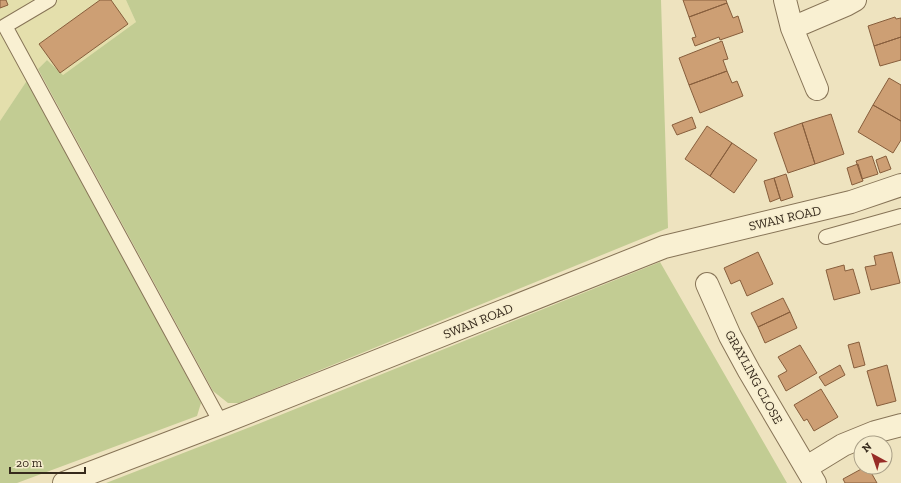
<svg xmlns="http://www.w3.org/2000/svg" width="901" height="483" viewBox="0 0 901 483" font-family="'Zilla Slab',serif">
<rect width="100%" height="100%" fill="#eee3bf"/>
<path fill="#e4dfac" d="M0,0h126l10,22 -73,53 -16,-15 -19,19 -28,42z"/>
<path fill="#c2cc93" d="M126,0h535l7,228 -429,175h-11l-15,-12 -175,-322 9,-9 16,15 73,-53z
M28,79l173,324 -4,13 -180,67h-17v-362z
M660,262l127,221h-681l152,-59z"/>
<path fill="#cd9f74" stroke="#875e3c" d="M0,0h6l2,5 -8,3z
M100,0h11l17,24 -68,49 -21,-29z
M683,0h43l1,3 -38,14z
M727,3l6,15 5,-2 5,16 -23,8 -1,-3 -24,9 -3,-8 4,-1 -7,-20z
M895,17l1,2 5,-1v19l-27,9 -6,-20z
M901,37v23l-21,6 -6,-20z
M722,41l6,18 -5,1 4,11 -38,14 -10,-27z
M727,71l5,12 5,-2 6,15 -43,17 -11,-28z
M889,78l12,7v36l-28,-16z
M873,105l28,16v19l-8,13 -35,-21z
M831,114l13,40 -29,10 -13,-41z
M692,117l4,11 -19,7 -5,-10z
M802,123l13,41 -27,9 -14,-40z
M707,126l25,17 -22,33 -25,-17z
M732,143l25,17 -23,33 -24,-17z
M872,156l6,18 -16,5 -6,-18z
M886,156l5,13 -11,4 -4,-13z
M858,164l5,17 -11,4 -5,-17z
M786,174l7,23 -12,4 -7,-23z
M774,178l6,20 -10,4 -6,-21z
M758,252l15,32 -26,12 -7,-16 -9,4 -7,-16z
M892,252l8,31 -29,7 -6,-23 11,-2 -2,-9z
M844,265l1,6 8,-2 7,24 -26,7 -8,-30z
M783,298l7,14 -32,15 -7,-14z
M790,312l7,16 -32,15 -7,-16z
M859,342l6,23 -11,3 -6,-23z
M800,345l17,28 -31,18 -8,-15 9,-5 -9,-14z
M840,365l5,10 -20,11 -6,-9z
M887,365l9,36 -19,5 -10,-35z
M821,389l17,28 -24,14 -7,-12 -3,2 -10,-16z
M865,467h3l9,16h-32l-2,-4z"/>
<g fill="none" stroke-linecap="round" stroke-linejoin="round">
<defs>
<path id="service" d="M49,0l-44,26 216,397
M826,237l75,-21"/>
<path id="minor" d="M785,0l7,28 25,61
M792,28l54,-23 9,-5
M707,284l23,52 19,35 66,112
M807,467l36,-22 32,-13 26,-7
M64,483l157,-60 443,-176 187,-45 50,-17"/>
</defs>
<use href="#service" stroke="#877457" stroke-width="16"/>
<use href="#minor" stroke="#877457" stroke-width="24"/>
<use href="#service" stroke="#f9f0d2" stroke-width="14"/>
<use href="#minor" stroke="#f9f0d2" stroke-width="22"/>
</g>
<g text-anchor="middle" dominant-baseline="central" stroke-width="3" stroke-linejoin="round" paint-order="stroke">
<g font-size="13" fill="#362a1c" stroke="#f6edce">
<text transform="translate(785 218) rotate(-13)">SWAN ROAD</text>
<text transform="translate(478 321) rotate(-22)">SWAN ROAD</text>
<text transform="translate(754 377) rotate(61)">GRAYLING CLOSE</text>
</g>
</g>
<g transform="translate(873 455) rotate(320)"><circle r="19" fill="#f6edce" stroke="#a99f87"/>
<path d="M0-3L7 15L0 10L-7 15Z" fill="#972c26"/>
<text y="-6" font-size="11" font-weight="bold" text-anchor="middle" fill="#362a1c">N</text>
</g>
<path d="M10 467v6h75v-6" fill="none" stroke="#362a1c" stroke-width="2"/>
<text x="16" y="467" font-size="12" fill="#362a1c" stroke="#f6edce" stroke-width="3" paint-order="stroke">20 m</text>
</svg>
